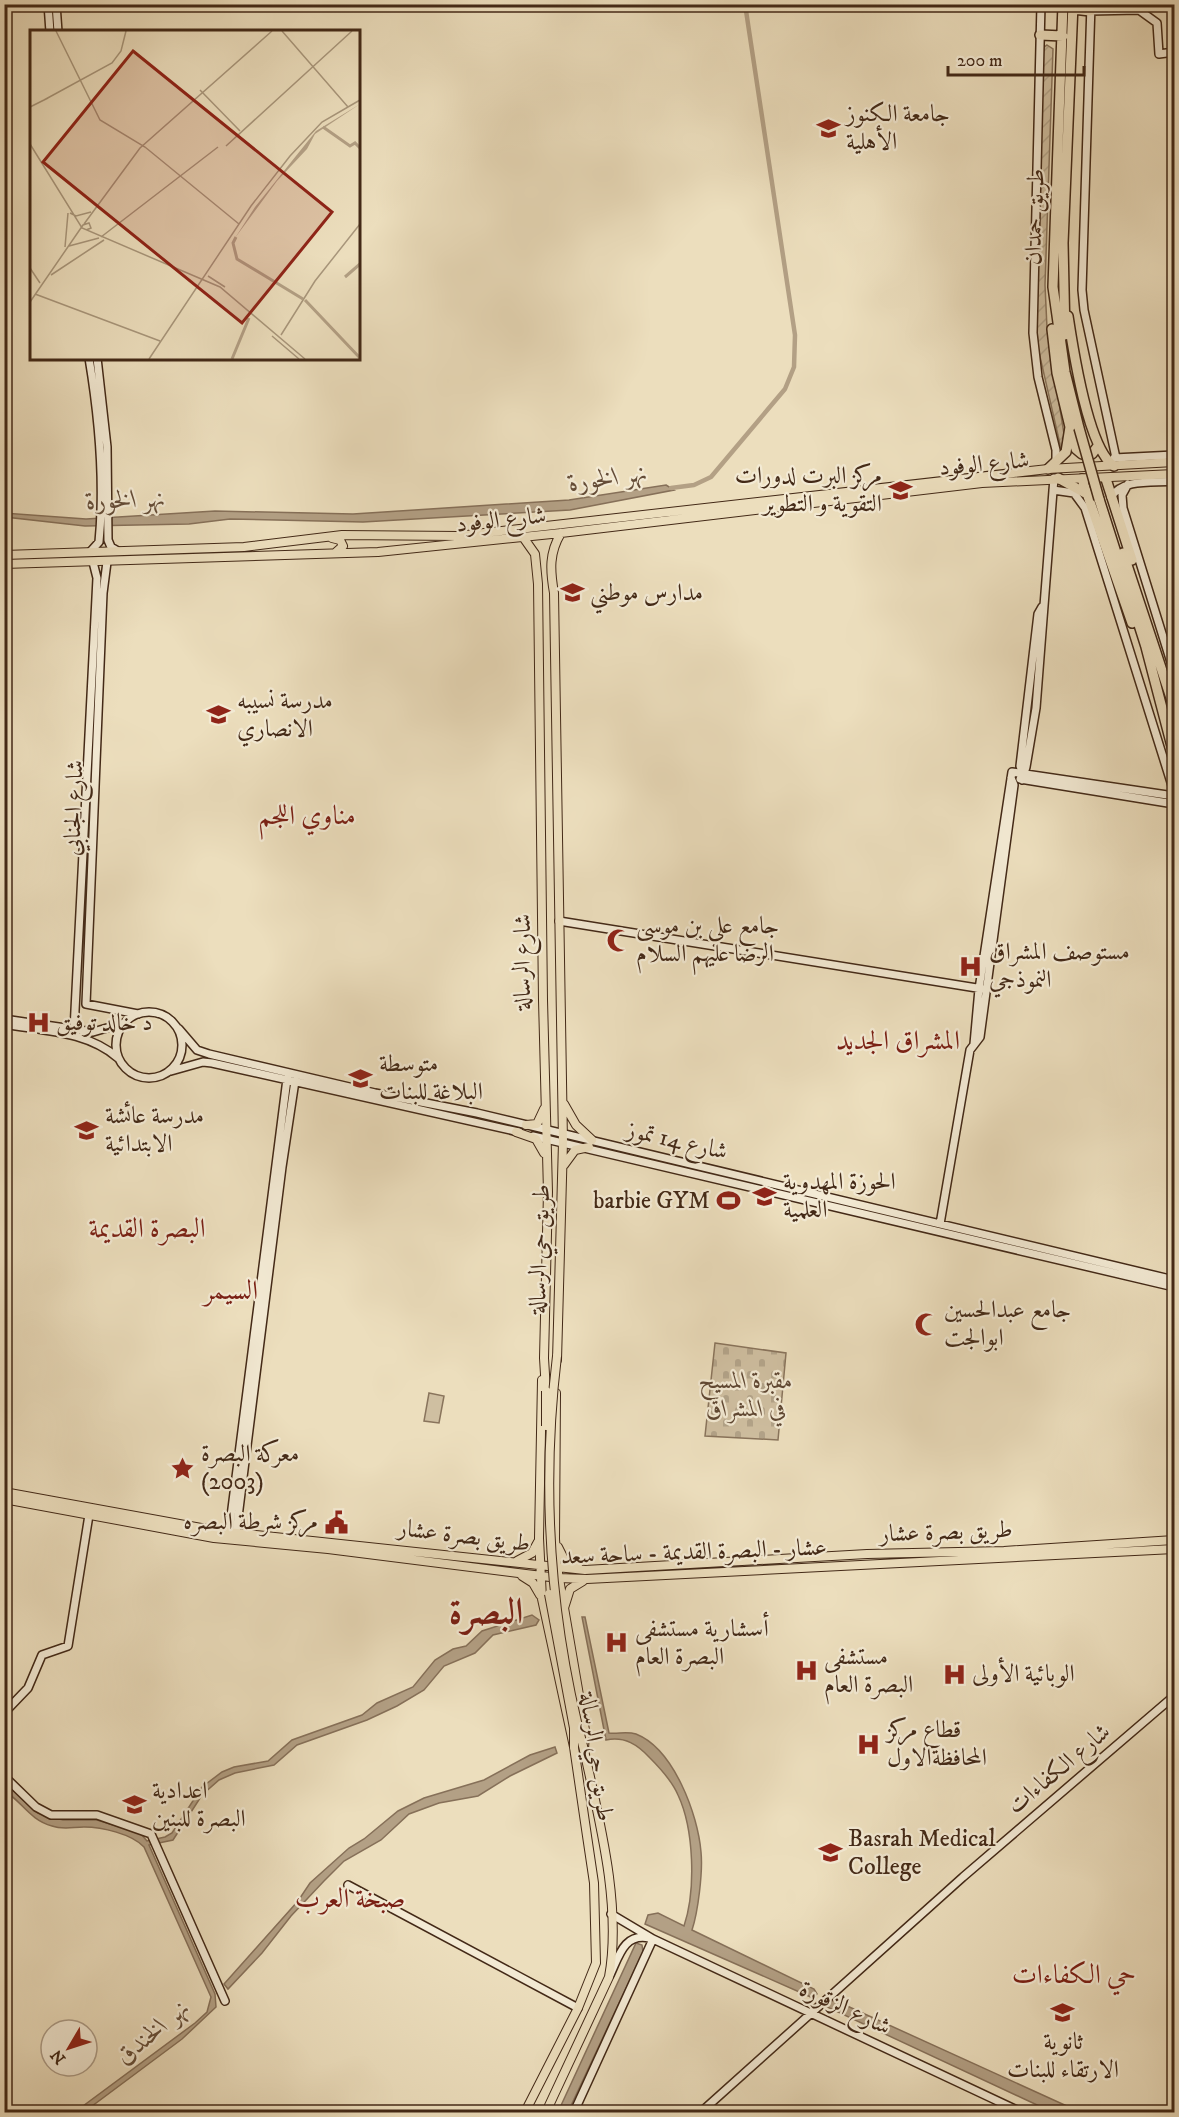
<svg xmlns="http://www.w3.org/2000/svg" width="1179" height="2117" viewBox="0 0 1179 2117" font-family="'IM FELL DW Pica',Amiri,serif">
<defs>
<pattern id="cemetery-stones" width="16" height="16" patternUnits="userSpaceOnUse" patternTransform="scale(1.5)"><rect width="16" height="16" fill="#cfbfa1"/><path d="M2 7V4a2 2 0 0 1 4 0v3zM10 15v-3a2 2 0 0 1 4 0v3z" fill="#b3a48a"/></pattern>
<pattern id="garden-furrows" width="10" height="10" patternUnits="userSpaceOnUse" patternTransform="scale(1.5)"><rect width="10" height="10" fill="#cfbfa1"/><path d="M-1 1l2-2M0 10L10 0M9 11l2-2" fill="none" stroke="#b3a48a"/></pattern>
</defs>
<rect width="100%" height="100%" fill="#ecdebd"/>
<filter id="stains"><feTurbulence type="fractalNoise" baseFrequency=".00333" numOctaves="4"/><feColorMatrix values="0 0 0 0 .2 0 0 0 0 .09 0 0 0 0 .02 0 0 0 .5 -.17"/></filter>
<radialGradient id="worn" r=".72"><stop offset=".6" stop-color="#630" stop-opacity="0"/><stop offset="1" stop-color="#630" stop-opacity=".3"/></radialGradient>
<path fill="#cfbfa1" stroke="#89745c" stroke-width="1.5" d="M429,1393l15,3 -5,27 -15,-2z"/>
<path fill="url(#cemetery-stones)" stroke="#89745c" stroke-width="1.5" d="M715,1343l71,10 -8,87 -73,-4z"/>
<path fill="url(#garden-furrows)" stroke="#89745c" stroke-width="1.5" d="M1047,45l6,4 -8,236 2,43 17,106 -4,24v-14l-22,-96 -3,-54 8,-246z"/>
<path fill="#b3a085" stroke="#867059" stroke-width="1.5" d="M666,485l8,5 -104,20 -207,12 -133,-3 -41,5 -104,2 -80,-9 -1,-4 82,6 129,-8 138,3 216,-14z
M532,1615l7,5 -3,5 -43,10 -18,18 -31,13 -20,24 -27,16 -30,14 -70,25 -23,20 -39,8 -16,7 -17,15 -29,45 -24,5 66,149 1,13 -34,32 -98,73h-9l120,-89 12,-11 4,-15 -67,-150c-12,-13 -42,-20 -60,-20 -11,0 -21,3 -32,-1 -22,-6 -30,-24 -47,-35l-1,-9 34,31 25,7h34l43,13 7,8 18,-4 7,-4 30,-46 20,-15 12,-5 34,-6 24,-21 70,-25 15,-12 36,-16 22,-27 18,-11 13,-3 16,-15z
M582,1617h3l24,116c9,1 18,-2 27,1 38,15 62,81 65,118 2,20 -3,60 -9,78l122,59 3,5 -4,4 -168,-74 3,-9 10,-2 26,13c12,-36 10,-97 -6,-131 -6,-14 -17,-26 -28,-37 -12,-13 -25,-22 -44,-18z
M555,1747l2,6 -47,23 -32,20 -39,7 -30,11 -28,26 -37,21 -20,20 -33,35 -29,37 -34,36 -4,-5 74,-83 12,-18 39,-35 15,-9 34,-28 26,-13 60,-18 46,-25z
M636,1943l6,2 1,7 -75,160h-10z
M834,2000l246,112h-28l-227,-106z"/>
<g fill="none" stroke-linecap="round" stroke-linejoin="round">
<path stroke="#b3a085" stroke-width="4.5" d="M671,488l23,-3 17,-8 74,-88 9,-22 1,-32 -50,-331"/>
<defs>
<path id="secondary" d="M48,4l2,28
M56,4l2,28
M1041,4l-8,329 5,44 18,73v12
M1091,4l-9,286 2,20 32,148
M1090,11l49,-1 18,13 2,31 15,-2
M89,358c10,60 16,123 10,184l-9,10
M97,358l10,89 1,93 3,7 7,4
M1114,458l60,-3
M1128,484l-6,11 1,13 51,164
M1053,490l21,3 11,15 89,284
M1111,497c13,-19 42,-14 63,-16
M107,562l-4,31 -17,411 52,10
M1023,774l-3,-8 18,-152 4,-7
M1020,779l154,25
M1022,780l4,-13 10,-59 18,-230
M559,921l424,68
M116 1045a33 33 0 1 1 66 0a33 33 0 1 1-66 0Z
M4,1019l89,13 31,-9
M4,1024c40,7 83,7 114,34
M179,1029l18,21 12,4 166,39 102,20 697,167
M74,1030l23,-452 -4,-16
M974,1044l5,-55 33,-217 162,24
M171,1071l32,-9 9,1 307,69
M533,1136l641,151
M940,1224l30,-174 10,-13 34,-252 -3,-7
M229,1532l58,-453
M236,1533l46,-366 13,-86
M4,1713l24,-25 14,-33 26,-9 21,-131
M4,1776l32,31 15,8h46l54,19 74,167
M348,1885l230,123
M611,1914l42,25 368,173
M610,1975c9,-19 14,-42 39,-37
M574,2112l79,-173
M701,2112l262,-235 211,-181"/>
<path id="primary" d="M523,537l12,17 3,30 5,416 5,192 -4,166 2,33
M332,538l8,2 3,6 -8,7
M4,555l240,-8 98,-12 116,1 590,-67 126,-7
M4,564l374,-12 183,-19 421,-50 192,-9
M564,1104l12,21 16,15
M526,1125l11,-1 7,-15
M516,1132l20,7 8,14
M564,1165l11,-15 14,-3
M557,1360l6,-218 -9,-549c-4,-23 -5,-40 7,-60
M4,1492l214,39 367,39 282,-16 137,-3 170,-11
M4,1499l210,39 114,11 230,29 29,1 587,-30
M558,1547l6,12 14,8
M517,1561l15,-8 6,-11
M522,1576l11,7 7,12
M564,1608l6,-19 13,-8
M525,2112l53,-104 18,-45 -2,-80 -7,-47 -13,-89 -32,-148 -3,-61 3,-158
M546,2112l63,-135c13,-71 -10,-158 -25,-227l1,-20 -28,-163 -2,-28 1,-146"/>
<path id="highway" d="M1063,4l-10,283 12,85 14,56
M1073,9l17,2
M1040,35l23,1
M1068,316c5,33 20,133 46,150
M1065,335l-2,-92 10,-239
M1072,435l4,14 6,5h10l6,-8
M1048,469l18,-17 4,-25 -13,-54 -5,-44
M1058,478l29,16
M1082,479l50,144
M1106,479l26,81
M1099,499l47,148 28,107
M1123,553l51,154"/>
</defs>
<use href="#secondary" stroke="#432917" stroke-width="10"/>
<use href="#primary" stroke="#432917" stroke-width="10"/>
<use href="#highway" stroke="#432917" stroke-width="12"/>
<use href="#secondary" stroke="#f3ead4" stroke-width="7"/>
<use href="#primary" stroke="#ecdebd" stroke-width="8"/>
<use href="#highway" stroke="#ecdebd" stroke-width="9"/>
<defs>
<path id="primary-bridge" d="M557,1356c-16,132 -7,265 27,394
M546,1426v-35
M549,1594l25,134v19"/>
<path id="highway-bridge" d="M1079,428l20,71"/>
</defs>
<use href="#primary-bridge" stroke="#432917" stroke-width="10" stroke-linecap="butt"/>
<use href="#highway-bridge" stroke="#432917" stroke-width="12" stroke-linecap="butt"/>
<use href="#primary-bridge" stroke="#ecdebd" stroke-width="8"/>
<use href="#highway-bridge" stroke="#ecdebd" stroke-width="9"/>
</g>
<defs>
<symbol id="university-bare" viewBox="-9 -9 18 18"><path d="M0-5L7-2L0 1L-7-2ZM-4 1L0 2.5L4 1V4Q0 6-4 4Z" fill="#8f2418" stroke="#f3ead4" stroke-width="2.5" paint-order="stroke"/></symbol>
<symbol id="school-bare" viewBox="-9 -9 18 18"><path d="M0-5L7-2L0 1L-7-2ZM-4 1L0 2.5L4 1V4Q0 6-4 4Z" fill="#8f2418" stroke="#f3ead4" stroke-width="2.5" paint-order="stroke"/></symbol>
<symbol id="mosque-bare" viewBox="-9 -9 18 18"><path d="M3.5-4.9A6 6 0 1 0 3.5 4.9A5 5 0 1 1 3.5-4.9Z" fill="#8f2418" stroke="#f3ead4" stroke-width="2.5" paint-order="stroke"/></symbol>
<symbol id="hospital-bare" viewBox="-9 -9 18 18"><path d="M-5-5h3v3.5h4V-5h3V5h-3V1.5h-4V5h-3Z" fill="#8f2418" stroke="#f3ead4" stroke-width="2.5" paint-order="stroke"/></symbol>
<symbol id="stadium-bare" viewBox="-9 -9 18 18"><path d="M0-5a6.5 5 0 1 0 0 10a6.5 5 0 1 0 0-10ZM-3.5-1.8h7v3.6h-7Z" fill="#8f2418" stroke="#f3ead4" stroke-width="2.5" paint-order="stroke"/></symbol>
<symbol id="sight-bare" viewBox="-9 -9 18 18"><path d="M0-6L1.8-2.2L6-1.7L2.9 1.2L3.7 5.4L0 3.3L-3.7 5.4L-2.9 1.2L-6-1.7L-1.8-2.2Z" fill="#8f2418" stroke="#f3ead4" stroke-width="2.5" paint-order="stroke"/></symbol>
<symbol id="civic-bare" viewBox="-9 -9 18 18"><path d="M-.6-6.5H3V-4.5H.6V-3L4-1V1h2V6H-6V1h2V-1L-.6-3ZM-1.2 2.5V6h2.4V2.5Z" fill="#8f2418" stroke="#f3ead4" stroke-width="2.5" paint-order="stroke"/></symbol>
</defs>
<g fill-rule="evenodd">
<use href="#university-bare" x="812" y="112" width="33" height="33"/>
<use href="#school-bare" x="884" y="474" width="33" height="33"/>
<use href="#school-bare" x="556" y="576" width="33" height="33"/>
<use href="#school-bare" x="202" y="698" width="33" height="33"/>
<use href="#mosque-bare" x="602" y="924" width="33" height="33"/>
<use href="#hospital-bare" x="954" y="950" width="33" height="33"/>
<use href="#hospital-bare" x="22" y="1006" width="33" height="33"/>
<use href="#school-bare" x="344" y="1062" width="33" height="33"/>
<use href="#school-bare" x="70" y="1114" width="33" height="33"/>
<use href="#university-bare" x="748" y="1180" width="33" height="33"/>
<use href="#stadium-bare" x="712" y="1184" width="33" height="33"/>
<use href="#mosque-bare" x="910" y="1308" width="33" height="33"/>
<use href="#sight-bare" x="166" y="1452" width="33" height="33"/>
<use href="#civic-bare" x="320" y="1506" width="33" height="33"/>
<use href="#hospital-bare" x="600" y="1626" width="33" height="33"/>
<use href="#hospital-bare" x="790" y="1654" width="33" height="33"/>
<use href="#hospital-bare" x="938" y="1658" width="33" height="33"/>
<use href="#hospital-bare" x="852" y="1728" width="33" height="33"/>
<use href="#school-bare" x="118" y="1788" width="33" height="33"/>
<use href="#university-bare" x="814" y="1836" width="33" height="33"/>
<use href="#school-bare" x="1046" y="1996" width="33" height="33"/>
</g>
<g text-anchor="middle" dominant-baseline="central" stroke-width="4.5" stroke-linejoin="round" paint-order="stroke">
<g font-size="24" fill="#432917" stroke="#f3ead4" text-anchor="start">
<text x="846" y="114">جامعة الكنوز<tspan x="846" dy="28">الأهلية</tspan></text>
<text x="882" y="476" text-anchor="end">مركز البرت لدورات<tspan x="882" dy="28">التقوية و التطوير</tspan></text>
<text x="590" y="593">مدارس موطني</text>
<text x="237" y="701">مدرسة نسيبه<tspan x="237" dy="28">الانصاري</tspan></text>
<text x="636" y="926">جامع علي بن موسى<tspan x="636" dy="28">الرضا عليهم السلام</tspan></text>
<text x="989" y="952">مستوصف المشراق<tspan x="989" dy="28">النموذجي</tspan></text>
<text x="56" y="1023">د خالد توفيق</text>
<text x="379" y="1064">متوسطة<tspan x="379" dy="28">البلاغة للبنات</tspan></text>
<text x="105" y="1116">مدرسة عائشة<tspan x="105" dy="28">الابتدائية</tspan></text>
<text x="783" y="1182">الحوزة المهدوية<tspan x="783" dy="28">العلمية</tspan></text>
<text x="710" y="1201" text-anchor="end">barbie GYM</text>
<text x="944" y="1310">جامع عبدالحسين<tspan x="944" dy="28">ابوالجت</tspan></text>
<text x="201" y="1454">معركة البصرة<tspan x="201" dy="28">(2003)</tspan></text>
<text x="318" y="1522" text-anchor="end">مركز شرطة البصره</text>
<text x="635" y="1629">أسشارية مستشفى<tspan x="635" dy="28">البصرة العام</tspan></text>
<text x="824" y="1657">مستشفى<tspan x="824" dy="28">البصرة العام</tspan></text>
<text x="972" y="1674">الوبائية الأولى</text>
<text x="887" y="1730">قطاع مركز<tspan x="887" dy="28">المحافظةالاول</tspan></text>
<text x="152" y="1791">اعدادية<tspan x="152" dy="28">البصرة للبنين</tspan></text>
<text x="848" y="1839">Basrah Medical<tspan x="848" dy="28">College</tspan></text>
<text x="1063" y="2042" text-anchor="middle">ثانوية<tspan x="1063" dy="28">الارتقاء للبنات</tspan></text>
</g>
<g font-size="24" fill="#432917" stroke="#f3ead4">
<text transform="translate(1035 217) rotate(-88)">طريق حمدان</text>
<text transform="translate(984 464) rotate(-5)">شارع الوفود</text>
<text transform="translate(501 520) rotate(-6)">شارع الوفود</text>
<text transform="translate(74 808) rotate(-88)">شارع الجنابي</text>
<text transform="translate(523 962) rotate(-90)">شارع الرسالة</text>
<text transform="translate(677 1141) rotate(13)">شارع 14 تموز</text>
<text transform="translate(540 1249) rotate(-88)">طريق حي الرسالة</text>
<text transform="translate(946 1532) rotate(-2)">طريق بصرة عشار</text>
<text transform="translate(464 1536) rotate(7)">طريق بصرة عشار</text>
<text transform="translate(694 1552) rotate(-2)">عشار - البصرة القديمة - ساحة سعد</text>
<text transform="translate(596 1757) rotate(82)">طريق حي الرسالة</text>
<text transform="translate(1059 1769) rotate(-40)">شارع الكفاءات</text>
<text transform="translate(845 2008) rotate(25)">شارع الزقورة</text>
</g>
<g font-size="24" font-style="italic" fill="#5f4733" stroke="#f3ead4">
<text x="746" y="1381">مقبرة المسيح<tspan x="746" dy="28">في المشراق</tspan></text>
</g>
<g font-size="26" font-style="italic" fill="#654d38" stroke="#f3ead4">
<text transform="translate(608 478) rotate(-8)">نهر الخورة</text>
<text transform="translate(126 500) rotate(-2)">نهر الخورة</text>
<text transform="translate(153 2032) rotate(-40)">نهر الخندق</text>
</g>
<g font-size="27" fill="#7a1f14" stroke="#f3ead4">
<text x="307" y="816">مناوي اللجم</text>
<text x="898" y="1041">المشراق الجديد</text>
<text x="147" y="1229">البصرة القديمة</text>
<text x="231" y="1291">السيمر</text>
<text x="350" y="1899">صبخة العرب</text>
<text x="1074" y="1975">حي الكفاءات</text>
</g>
<g font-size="36" font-weight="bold" fill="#7a1f14" stroke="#f3ead4">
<text x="486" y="1612">البصرة</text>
</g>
</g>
<g transform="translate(30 30)">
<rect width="330" height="330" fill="#ecdebd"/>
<path d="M330,74l-45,30 -8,15 -30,32 -42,57 20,-31 61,-76z" fill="#b3a085"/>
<path fill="none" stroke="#b3a085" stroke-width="3" d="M293,97l27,19 5,-3 5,5M206,207l-3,6 4,16 66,40M315,247l15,-13M275,270l55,58M202,329l17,-41"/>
<path fill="none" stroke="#a8967b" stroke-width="1.5" d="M26,1l44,89 45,27 94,77M252,1l66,76M170,60l40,41M14,70l68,-37 9,-12 5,-20M0,77l18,-9M0,114l52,84 138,59 85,72M196,116l126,-115M40,183l6,3 15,-4M54,194l56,-76 132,-117M71,207l117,-90M39,216l30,-8M35,217l3,-34M0,238l10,15M21,245l53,-35M178,246l17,11M5,264l125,47M0,272l53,-77 6,-2 2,5 -5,2M251,305l34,-54 45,-57M242,306l27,23M119,329l102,-153 39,-50 32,-34 38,-22"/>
<path fill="#8f2418" fill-opacity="0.15" stroke="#8f2418" stroke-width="3" d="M103,21l199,161 -90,111 -199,-161z"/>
<rect width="330" height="330" fill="none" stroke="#432917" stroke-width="3"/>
</g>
<rect width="1179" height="2117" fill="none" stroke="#ecdebd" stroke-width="24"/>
<rect x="6" y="6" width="1167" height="2105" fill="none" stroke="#432917" stroke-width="3"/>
<rect x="12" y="12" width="1155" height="2093" fill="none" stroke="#432917" stroke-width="1.5"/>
<g transform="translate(69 2048) rotate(231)"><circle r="28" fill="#f3ead4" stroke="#ad9d88" stroke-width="1.5"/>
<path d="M0-4.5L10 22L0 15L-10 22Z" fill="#8f2418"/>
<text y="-9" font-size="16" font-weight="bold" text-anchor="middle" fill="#432917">N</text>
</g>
<path d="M948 66v9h136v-9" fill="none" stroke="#432917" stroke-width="3"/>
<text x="957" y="66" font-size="18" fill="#432917" stroke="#f3ead4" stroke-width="4.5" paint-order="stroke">200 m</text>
<rect width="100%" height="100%" filter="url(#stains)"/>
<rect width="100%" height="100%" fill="url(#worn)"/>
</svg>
